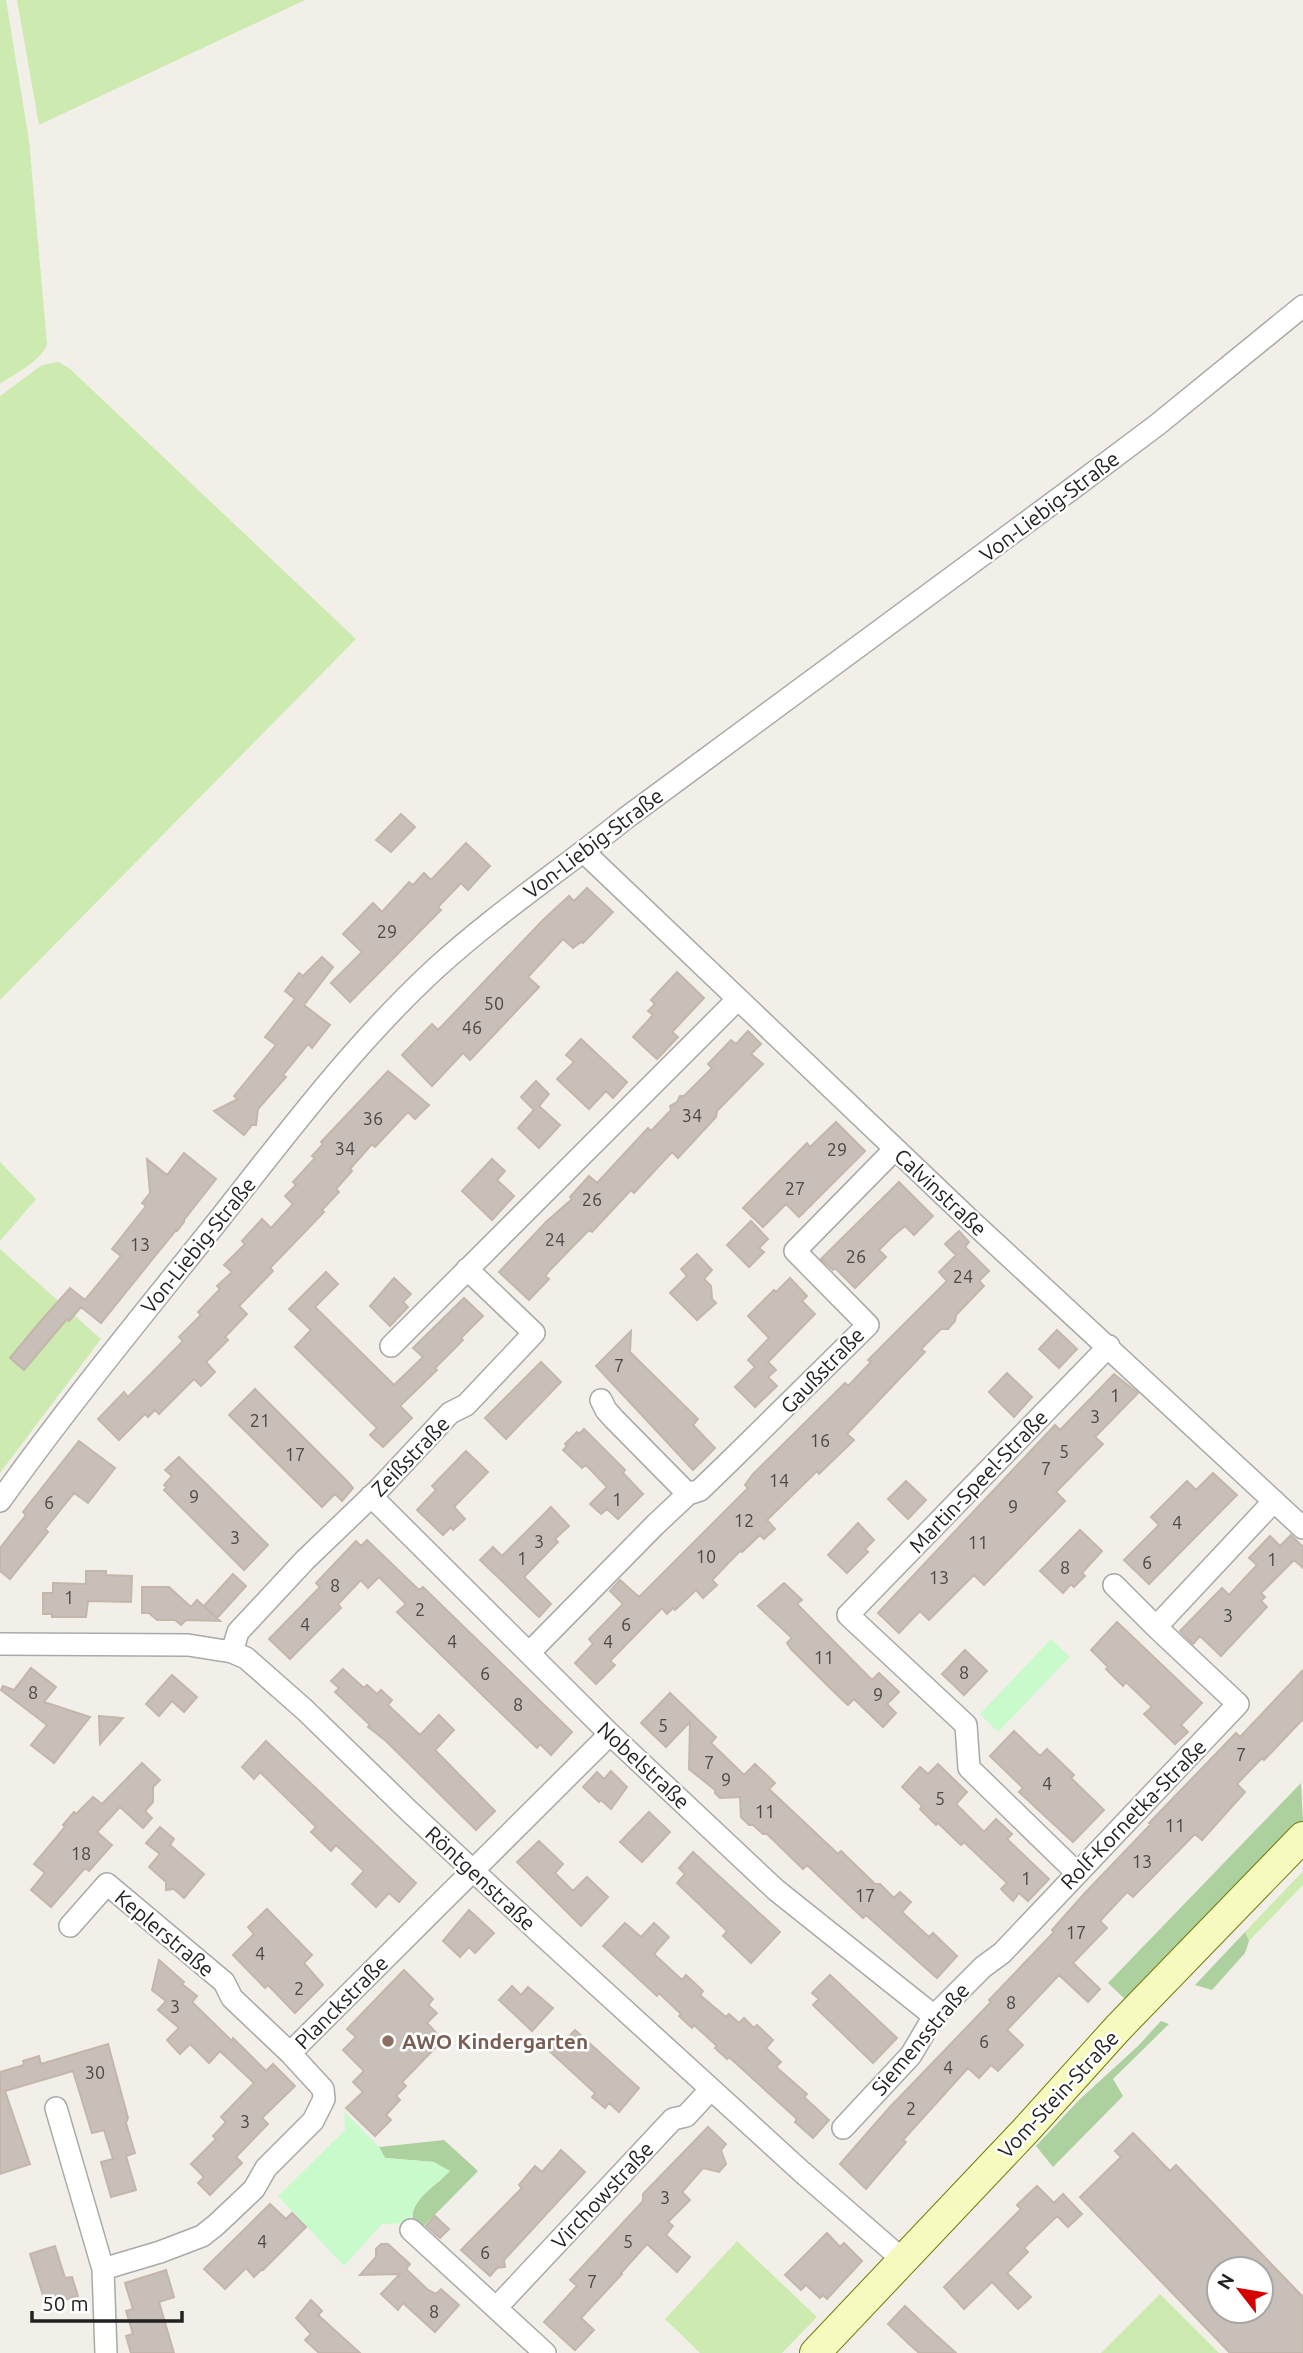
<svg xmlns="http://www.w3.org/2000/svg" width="1303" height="2353" viewBox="0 0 1303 2353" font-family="Ubuntu,sans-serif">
<rect width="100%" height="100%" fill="#f2efe9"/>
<path fill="#cdebb0" d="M0,0h6l23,140 18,204c-5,17 -33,30 -47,40z
M17,0h288l-266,125z
M58,362l11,6 287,271 -356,361v-604l42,-31z
M0,1162l36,37 -36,42z
M0,1249l101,90 -101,134z
M1303,1871v14l-54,56 -4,-9z
M737,2241l80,76 -35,36h-82l-35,-34z
M1160,2294l59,59h-118z"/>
<path fill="#add19e" d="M1301,1783l2,39 -174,181 -21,-20z
M1245,1932l4,9 -4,12 -33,37 -17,-5z
M1161,2021l8,3 -56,55 10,17 -70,71 -17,-21 43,-46 59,-54z
M444,2140l34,31 -59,60c-18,-21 6,-38 23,-52l-8,-17 -49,-4 -6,-11z"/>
<path fill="#c8facc" d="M1051,1639l19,18 -72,75 -18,-18z
M344,2111l35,36 6,11 49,4 16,9c-15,16 -40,28 -38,52l-30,1 -38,42 -66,-70 67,-66z"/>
<path fill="#c7bfb8" stroke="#c4b6ab" stroke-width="2" fill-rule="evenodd" d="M401,814l14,13 -24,25 -15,-12z
M466,843l24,23 -22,24 -7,-7 -23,24 3,3 -91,92 -19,-19 31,-31 -19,-18 30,-31 9,9 27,-30 4,3 11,-12 7,7z
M587,888l26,24 -30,31 -2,-1 -8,6 -10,-9 -35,38 11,10 -69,73 -7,-7 -31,33 -30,-31 30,-31 6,6 105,-110 26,-24 5,5z
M322,957l11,10 -29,38 26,20 -18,23 -4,-4 -25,31 3,2 -28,32 -2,16h-4l-8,10 -30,-24 24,-12 -4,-3 42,-51 -11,-8 30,-38 -10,-8 14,-18 4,3z
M677,972l27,26 -32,34 6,5 -21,22 -24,-22 20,-22 -5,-4 7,-7 -4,-4z
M748,1031l13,13 -10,10 12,10 -46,47 -1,6 -38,41 -6,-6 -38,41 -3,-3 -39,42 -3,-2 -38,39 -6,7 4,3 -20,21 -30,-28 47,-50 26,-23 -2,-2 19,-21 8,7 51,-55 3,3 20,-21 -1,-4 7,-4 3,-6h4l28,-28 -4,-4 23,-24 5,4z
M581,1039l46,43 -14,16 -7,-7 -17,18 -32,-30 17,-17 -8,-7z
M388,1071l41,34 -14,14 -7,-7 -33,35 -3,-3 -22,25 2,2 -16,18 3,3 -17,18 2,2 -54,56 3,3 -34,35 8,8 -22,23 3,3 -22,22 9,10 -14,14 -7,-7 -35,35 -4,-4 -7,7 -3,-3 -26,26 -21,-21 26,-27 4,5 55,-56 -4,-4 22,-22 -3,-3 22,-23 -3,-3 15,-14 -8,-7 21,-21 -3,-3 20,-22 9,9 22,-24 -8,-8 11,-11 -3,-3 22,-24 -3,-2 11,-12 -2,-2z
M536,1081l13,13 -10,12 21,19 -21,23 -21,-20 16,-18 -13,-13z
M836,1122l29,29 -66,66 -13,-13 -23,23 -20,-19 64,-65 3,4z
M184,1153l32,26 -32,41v2l-7,9 -1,-1 -75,93 -20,-16 -12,14 -2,-2 -43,51 -14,-12 29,-35 31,-35 15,12 36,-44 -9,-7 34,-43 -4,-3 8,-10 -3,-34 20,16z
M492,1159l13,12 -8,9 17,16 -22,24 -30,-29z
M899,1182l34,34 -19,19 -9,-9 -12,10 -14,14 7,7 -31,31 -20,-20 -2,2 -12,-11z
M751,1221l17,18 -9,9 5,4 -15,15 -22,-22z
M959,1231l10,11 -4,5 24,24 -10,10 5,5 -28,29 -1,6 -7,8h-7l-20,20 4,3 -78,82 7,6 -35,34 -2,-3 -50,49 8,9 -11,10 -4,-4 -18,17 -2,-1 -28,29 5,5 -14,13 -7,-8 -21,20 -2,-2 -6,6 -5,-6 -52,53 5,4 -19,19 -21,-21 18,-19 -4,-5 34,-35 -13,-13 10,-11 19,17 109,-109 -3,-3 8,-11 92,-91 3,3 23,-24 -3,-2 79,-79 -8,-9 17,-17 -11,-11z
M697,1254l15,16 -8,9 7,7 1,13 4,4 -19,17 -27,-27 17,-17 -6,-7z
M326,1272l12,12 -23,23 79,78 29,-28 -10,-9 51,-50 19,18 -22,22 2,2 -28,28 2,2 -37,36 12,12 -29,29 -13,-12 7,-7 -82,-81 16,-17 -22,-21z
M394,1278l17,16 -8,8 5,5 -18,19 -20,-20z
M790,1278l17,18 -5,5 13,13 -47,48 8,8 -8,7 9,9 -22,21 -20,-20 20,-20 -7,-7 21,-22 -21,-22 26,-26 2,2z
M1057,1330l20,19 -18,19 -20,-19z
M631,1331l-1,21 68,67 -5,6 22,23 -22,22 -97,-104z
M541,1362l20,20 -55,57 -21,-21z
M1007,1373l25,24 -18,20 -25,-25z
M1114,1374l24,19 -43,44 8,7 -47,48 9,9 -81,84 -10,-10 -45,45 -9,-9 -21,22 -21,-20 177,-188 5,5z
M255,1389l92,92 6,7 -11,13 -7,-7 -13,13 -93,-92z
M584,1429l41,41 -2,3 20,21 -25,25 -11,-10 -6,5 -11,-10 17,-17 -21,-22 -4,3 -19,-18 4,-4 -2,-2 12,-12 2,2z
M79,1441l36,27 -27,35 -14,-10 -29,36 3,3 -38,47 -10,-8v-23l26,-33 -3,-3z
M466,1451l22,21 -34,35 11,12 -12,11 -2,-3 -8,8 -26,-25 19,-20 -4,-4z
M179,1457l89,88 -24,25 -80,-80 3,-3 -3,-2 8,-9 -7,-6z
M1213,1473l24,22 -88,89 -25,-24 35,-35 -8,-8 36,-36 9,9z
M906,1481l20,19 -18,19 -20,-20z
M551,1507l18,19 -14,13 3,3 -34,35 27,27 -12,13 -59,-57 13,-13 9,9z
M858,1523l16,17 -9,9 3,3 -21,21 -19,-18z
M1080,1530l22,21 -20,22 3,3 -11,11 -3,-3 -8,9 -23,-22z
M1291,1535l12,12v21l-9,-8 -33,33 4,4 -4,4 6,6 -46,49 -21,-20 -7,8 -13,-13 42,-43 7,7 28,-30 -8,-7 21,-22 10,10z
M367,1540l52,50 4,-3 149,145 -21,23 -11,-11 -3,4 -140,-136 9,-8 -27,-27 -11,11 -7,-8 -23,24 3,4 -51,51 -21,-20 51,-52 -4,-4 40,-42 5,5z
M86,1571h20v4l26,1 -1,26 -43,-1 -2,16h-34v-3h-9v-21h10v-10l33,1z
M233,1574l13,12 -29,32 -13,-12z
M784,1583l18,17 -5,4 75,76 7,-7 20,19 -12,12 9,9 -13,14 -29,-28 -6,6 -16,-15 -41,-41 -4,-6 5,-5 -34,-32z
M142,1587h27l22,20 6,-7 23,21 -34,-1 -5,5 -6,-5h-18l-8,-7h-7z
M1117,1622l85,81 -21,22 7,7 -13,12 -31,-30 8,-7 -26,-25 -3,4 -17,-17 2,-2 -17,-17z
M965,1650l22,21 -23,24 -22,-21z
M31,1668l25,19 -12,15 46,15 -36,46 -23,-18 16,-20 -46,-35 2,-4 11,4z
M343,1669l21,19 3,-3 10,9 4,-4 11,10 -4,5 32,30 19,-20 15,15 -19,20 60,61 -19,19 -90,-89 -18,-14 2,-2 -35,-33 4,-4 -8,-7z
M1303,1670v49l-39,41 -2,-2 -25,26 8,8 -43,48 -7,-6 -62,63 -6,-5 -27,29 7,7 -34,35 27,26 -12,13 -29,-27 -52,55 16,15 -25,26 -7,-6 -12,13 -11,-10 -65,72 3,2 -40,47 -26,-25 49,-56 102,-106 -2,-2 65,-68 -2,-2 32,-36 67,-70 -2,-1 87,-90 4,4z
M172,1675l25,22 -13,15 -12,-11 -13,15 -13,-12z
M670,1693l46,44 -5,6 33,32 11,-11 20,19 -6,6 69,65 3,-3 34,33h5l14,14 6,-6 11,10 -9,10 27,25 4,-4 24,23 -20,22 -71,-63 -3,3 -56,-53 -4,4 -36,-35h-4l-10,-9h-4l-8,-8 -1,-20 -20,1 -5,-5v-3l-26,-21 1,-47 -24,25 -25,-24z
M99,1716l24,2 -23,26z
M1014,1731l26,25 7,-7 27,26 -3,3 33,32 -31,32 -54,-50 4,-4 -33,-32z
M266,1741l150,142 -17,19 -10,-9 -13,14 -24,-23 12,-13 -28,-26 -5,6 -20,-19 5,-5 -56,-55 -6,7 -12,-12z
M142,1763l18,17 -7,7v15l-8,9 7,7 -9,10 -23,-21 -23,25 15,13 -23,26 -4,-3 -34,39 -20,-17 14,-17 -11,-9 31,-37 -2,-2 11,-13 2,2 17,-17 9,7z
M938,1764l29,28 -11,12 28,28 12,-13 16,15 -5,5 42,40 -21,22 -9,-8 -6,8 -12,-12 6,-6 -43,-41 -3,3 -23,-22 -2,2 -16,-16 2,-3 -20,-19 18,-20 8,7z
M611,1771l16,16 -16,22 -10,-9 -2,2 -16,-15 14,-15 7,7z
M649,1812l21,20 -28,30 -22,-20z
M160,1827l14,12 -4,6 34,29 -20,24 -10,-9 -8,1v-8l-17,-15 11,-13 -14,-11z
M539,1841l24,23 -8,9 18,18 14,-14 21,20 -27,29 -64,-64z
M693,1852l87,80 -29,31 -28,-27 4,-5 -50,-48 8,-9 -6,-6z
M267,1909l45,46 -8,8 19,22 -28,28 -27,-28 -3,3 -32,-33 21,-21 -6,-7z
M469,1910l25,23 -19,20 -6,-6 -9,10 -17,-16z
M625,1923l16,14 13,-14 15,14 -15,17 28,26 4,-5 17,16 -3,4 26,22 3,-3 10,9 5,-5 10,10 3,-3 16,15 -7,8 15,14 -5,5 31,27 -3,3 25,23 -16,18 -18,-16 2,-3 -68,-62 -2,2 -12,-11 2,-2 -23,-21 -2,3 -13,-12 2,-2 -22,-21 -2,3 -54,-50z
M159,1960l25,22 -2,2 15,12 -5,6 40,39 1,-3 33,33 7,-7 22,22 -33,32 6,6 -32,33 6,6 -32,32 -12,-12 6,-6 -13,-13 25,-25 -3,-3 13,-14 -5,-5 33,-34 -34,-32 -11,12 -19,-19 -10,10 -13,-14 12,-12 -21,-18 8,-9 -14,-11z
M404,1970l29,29 -5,6 9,8 -10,10 16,17 -41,42 4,4 -10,10 4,4 -14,15 5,5 -16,16 -29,-28 17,-16 -10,-10 11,-11 -21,-21 13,-13 -9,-8z
M830,1975l67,63 -24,25 -60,-58 6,-6 -7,-6z
M512,1986l9,9 7,-8 25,21 -21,23 -33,-31z
M575,2030l64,58 -20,24 -10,-9 -4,5 -13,-11 3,-4 -49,-45 12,-13 7,6z
M108,2044l20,74 -2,5 9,30 -9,3 10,34 -25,7 -10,-35 12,-3 -9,-29 -12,3 -19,-62 -68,20 25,73 -30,10v-102l24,-7 -1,-4 16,-5 2,8z
M708,2127l18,17 -5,6 5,14 -7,8 -16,-4 -21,24 8,8 -22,22 5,4 -7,9 24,22 -13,15 -30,-28 -26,29 1,1 -41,44 13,12 -19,20 -31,-28 33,-36 -7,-6 73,-79v-7z
M1133,2133l37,38 6,-6 127,132v56h-73l-150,-156 41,-40 -6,-6zM1219,2269h42v42h-42z
M561,2150l24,22 -81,88 1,7 -8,1 -7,8 -29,-26 61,-62 -3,-3 16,-19 7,6z
M1037,2186l17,17 9,-9 19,20 -14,13 -11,-11 -33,32 4,4 -21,21 24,24 -13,12 -26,-27 -28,27 -20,-22 77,-78 -4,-4z
M270,2204l16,15 6,-6 14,14 -43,43 -1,-1 -8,8 -8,-9 -21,21 -21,-20z
M435,2216l14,13 -9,9 -14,-12z
M827,2233l13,14 4,-4 18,18 -35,38 -4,-4 -3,3 -14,-13 -5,5 -16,-15z
M381,2244h7l22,20 -4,5 22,21 8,4 5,-5 18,16 -24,27 -32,-29 -5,7 -17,-16 19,-20 -40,1 16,-18v-8z
M55,2246l10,32 7,-1 6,19 -32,9 -16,-51z
M166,2270l8,27 -15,5 15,51h-43l-5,-17 7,-2 -7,-23 7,-2 -8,-26z
M311,2300l11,11 -4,4 42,38h-41l-14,-13 6,-6 -15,-16z
M905,2306l21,20 30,27h-37l-10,-9 -21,-20z"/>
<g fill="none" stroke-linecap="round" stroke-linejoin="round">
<defs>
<path id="street" d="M584,852l386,368 333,308
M391,1346l347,-347
M601,1400l5,10 8,9 74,75
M371,1496l239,238 166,156 158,126
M0,1501c70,-98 146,-190 221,-284 67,-85 134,-174 214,-248 60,-55 128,-100 191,-151l447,-330 84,-63 146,-119
M1114,1585l42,42
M0,1644l188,1 44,7 14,6 59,52 104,101 131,122 262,239 101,88
M232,1652l6,-20 67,-72 74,-71 71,-76 16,-8 68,-72 -67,-64
M530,1652l125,-127 33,-31 12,-4 30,-29 138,-136 -73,-74 100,-102
M1076,1872l-107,-104 -3,-43 -118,-110 261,-269
M70,1926l37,-42 117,98 8,16 58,55
M56,2108l47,161 3,84
M843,2128l68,-73 23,-39 49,-49 19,-14 236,-249 -82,-77 118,-126
M411,2230l134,123
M103,2269l57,-17 42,-16 14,-11 38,-36 12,-21 47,-47 11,-22 -1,-10 -33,-36 320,-319
M496,2308l177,-189 13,-3 25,-27"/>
<path id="secondary" d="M815,2353l211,-223 92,-102 185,-191"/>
</defs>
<use href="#street" stroke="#a9a9a9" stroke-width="24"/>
<use href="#secondary" stroke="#707d05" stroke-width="32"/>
<use href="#street" stroke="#fff" stroke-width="21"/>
<use href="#secondary" stroke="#f7fabf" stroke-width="30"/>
</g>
<circle fill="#8d6e63" stroke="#fff" stroke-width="2.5" cx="388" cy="2041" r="7"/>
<g text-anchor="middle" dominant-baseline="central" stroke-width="5" stroke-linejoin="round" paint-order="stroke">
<g font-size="18" fill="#4b4948">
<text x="387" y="931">29</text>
<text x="494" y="1003">50</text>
<text x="472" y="1027">46</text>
<text x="692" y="1115">34</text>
<text x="373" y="1118">36</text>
<text x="345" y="1148">34</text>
<text x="837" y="1149">29</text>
<text x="795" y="1188">27</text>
<text x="592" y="1199">26</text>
<text x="555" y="1239">24</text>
<text x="140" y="1244">13</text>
<text x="856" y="1256">26</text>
<text x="963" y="1276">24</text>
<text x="619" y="1365">7</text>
<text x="1115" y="1395">1</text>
<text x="1095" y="1416">3</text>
<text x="260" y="1420">21</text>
<text x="820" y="1440">16</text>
<text x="1064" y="1451">5</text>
<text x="295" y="1454">17</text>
<text x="1046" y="1468">7</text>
<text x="779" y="1480">14</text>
<text x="194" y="1496">9</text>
<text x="617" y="1499">1</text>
<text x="49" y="1502">6</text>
<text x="1013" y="1506">9</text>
<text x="744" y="1520">12</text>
<text x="1177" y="1522">4</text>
<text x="235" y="1537">3</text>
<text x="539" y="1541">3</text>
<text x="978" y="1542">11</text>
<text x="706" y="1556">10</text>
<text x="522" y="1558">1</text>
<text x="1272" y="1559">1</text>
<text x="1147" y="1562">6</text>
<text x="1065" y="1567">8</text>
<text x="939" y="1577">13</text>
<text x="335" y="1585">8</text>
<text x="69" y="1597">1</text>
<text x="420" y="1609">2</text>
<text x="1228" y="1615">3</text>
<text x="305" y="1624">4</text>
<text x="626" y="1624">6</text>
<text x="452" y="1641">4</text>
<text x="608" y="1641">4</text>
<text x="824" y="1657">11</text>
<text x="964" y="1672">8</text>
<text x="485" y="1673">6</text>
<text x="33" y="1692">8</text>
<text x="878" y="1694">9</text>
<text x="518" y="1704">8</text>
<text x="663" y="1725">5</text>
<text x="1241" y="1754">7</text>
<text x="709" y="1762">7</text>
<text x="726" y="1779">9</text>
<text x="1047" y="1783">4</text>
<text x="940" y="1798">5</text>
<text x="765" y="1811">11</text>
<text x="1175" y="1825">11</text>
<text x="81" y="1853">18</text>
<text x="1142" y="1861">13</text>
<text x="1026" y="1878">1</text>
<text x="865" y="1895">17</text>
<text x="1076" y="1932">17</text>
<text x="260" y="1953">4</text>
<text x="299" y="1988">2</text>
<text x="1011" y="2002">8</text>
<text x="175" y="2006">3</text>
<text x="984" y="2041">6</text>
<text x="948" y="2067">4</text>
<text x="95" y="2072">30</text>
<text x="911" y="2108">2</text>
<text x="245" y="2121">3</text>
<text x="665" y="2197">3</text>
<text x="262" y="2241">4</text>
<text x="628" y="2241">5</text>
<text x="485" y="2252">6</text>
<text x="592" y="2281">7</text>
<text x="434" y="2311">8</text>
</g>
<g font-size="21" fill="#222" stroke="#fff">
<text transform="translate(1049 506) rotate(-37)">Von-Liebig-Straße</text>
<text transform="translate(593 843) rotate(-37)">Von-Liebig-Straße</text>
<text transform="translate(941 1192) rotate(43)">Calvinstraße</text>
<text transform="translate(198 1245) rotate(-51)">Von-Liebig-Straße</text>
<text transform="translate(822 1370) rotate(-46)">Gaußstraße</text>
<text transform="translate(410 1456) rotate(-46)">Zeißstraße</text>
<text transform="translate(978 1481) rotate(-46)">Martin-Speel-Straße</text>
<text transform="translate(644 1765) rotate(43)">Nobelstraße</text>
<text transform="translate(1133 1814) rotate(-46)">Rolf-Kornetka-Straße</text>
<text transform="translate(481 1878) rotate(43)">Röntgenstraße</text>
<text transform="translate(165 1933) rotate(40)">Keplerstraße</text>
<text transform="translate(341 2002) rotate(-45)">Planckstraße</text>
<text transform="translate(920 2039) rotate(-50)">Siemensstraße</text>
<text transform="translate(1058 2094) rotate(-47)">Vom-Stein-Straße</text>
<text transform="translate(602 2195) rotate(-47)">Virchowstraße</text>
</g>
<g font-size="21" font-weight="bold" fill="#785e54" stroke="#fff" text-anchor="start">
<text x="402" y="2041">AWO Kindergarten</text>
</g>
</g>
<g transform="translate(1240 2290) rotate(301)"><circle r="33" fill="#ffffff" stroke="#a7a7a7" stroke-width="2"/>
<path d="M0-5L12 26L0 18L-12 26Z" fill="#d40000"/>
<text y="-10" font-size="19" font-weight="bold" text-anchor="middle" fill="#222222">N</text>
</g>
<path d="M32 2311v10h150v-10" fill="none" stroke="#222222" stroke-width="3.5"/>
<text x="42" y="2311" font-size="21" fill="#222222" stroke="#ffffff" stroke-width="5" paint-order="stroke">50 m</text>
</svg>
